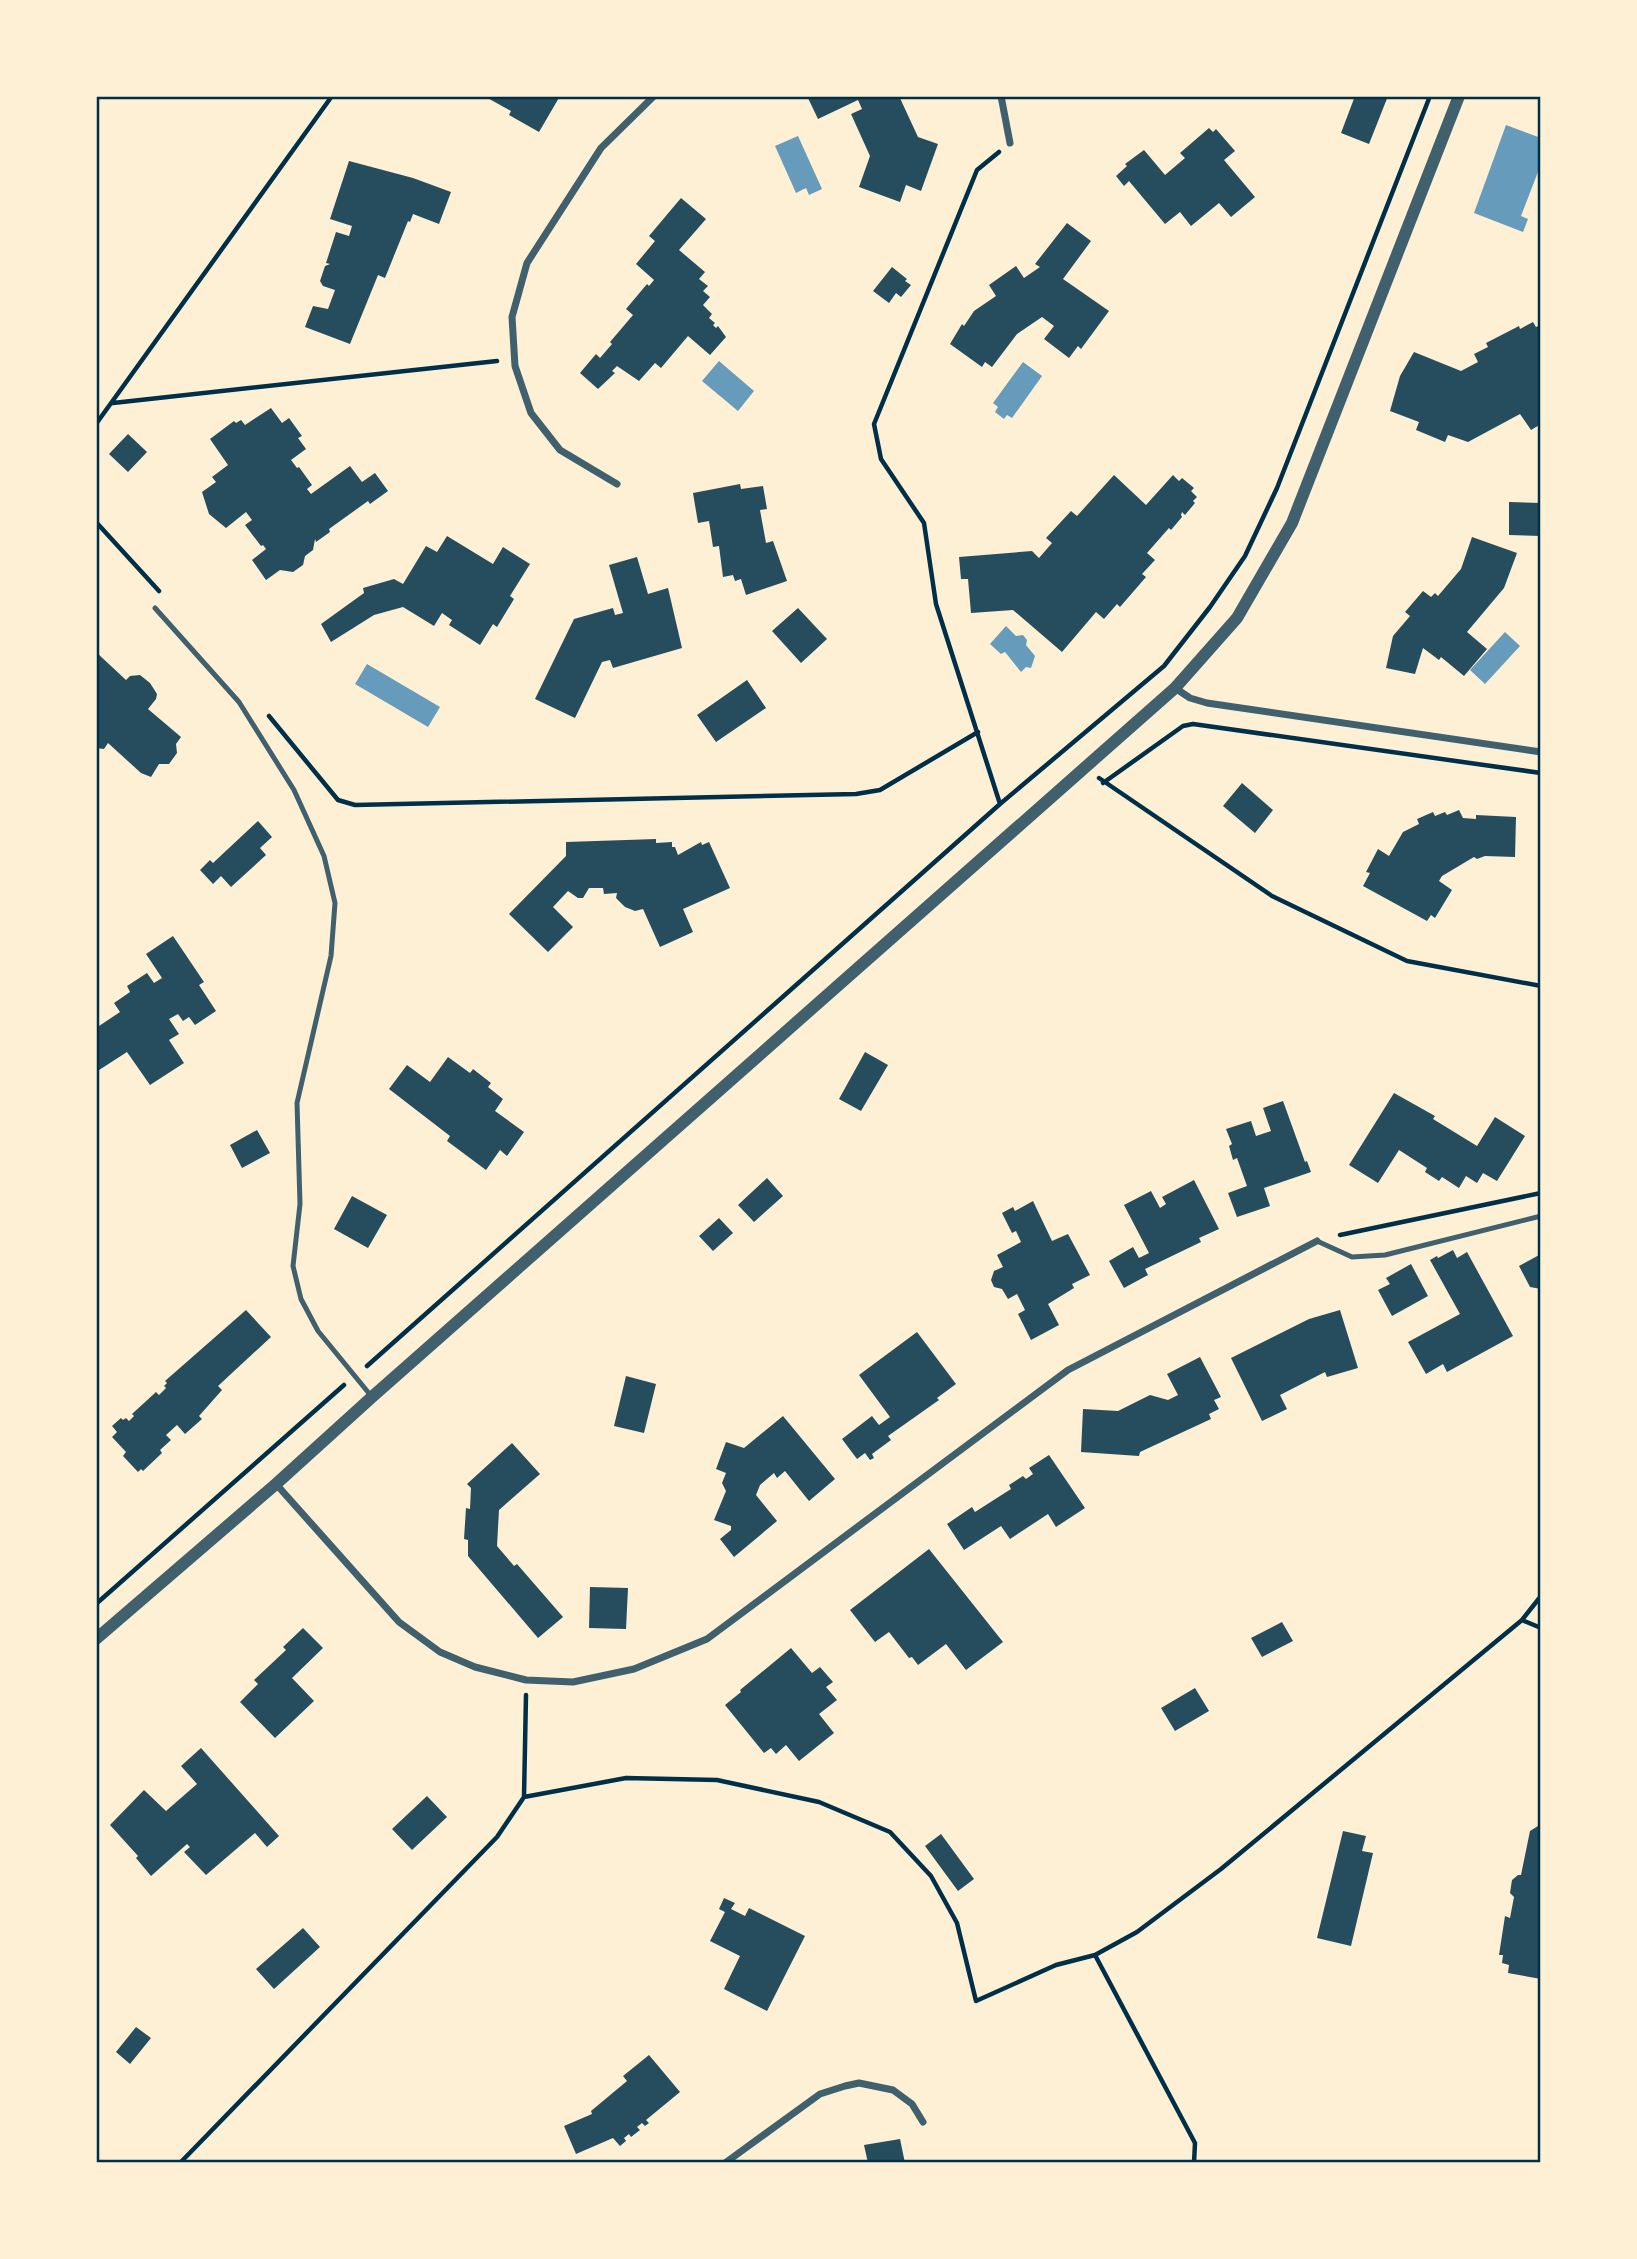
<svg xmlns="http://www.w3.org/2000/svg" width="1637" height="2259" viewBox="0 0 1637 2259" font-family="'Asap Condensed',sans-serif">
<rect width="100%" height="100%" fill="#fdf0d5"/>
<path fill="#669bbc" d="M1506,125l35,13v26l-20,52 7,3 -5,13 -49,-19z
M798,136l24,53 -13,6 -3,-7 -10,5 -21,-47z
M719,361l35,30 -16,20 -36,-30z
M1023,362l19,14 -30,42 -5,-3 -3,4 -9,-7 3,-5 -5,-4z
M1006,626l10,10 7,-1 4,5 -1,5 9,11 -4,12 -5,-1 -5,5 -16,-20 -4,2 -11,-10z
M1505,632l15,14 -35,38 -15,-14z
M367,664l73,43 -12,20 -73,-43z"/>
<path fill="#264d5e" d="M484,96h76l-21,36 -30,-17 2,-4z
M807,96h92l19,41 20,7 -17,47 -15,-6 -6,17 -41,-15 11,-31 -19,-42 11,-5 -4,-9 -40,19z
M1355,96h33l-19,48 -28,-11z
M1209,128l4,4 3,-3 19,22 -11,9 31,37 -24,20 -12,-14 -28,23 -11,-14 -15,12 -36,-43 -5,5 -8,-10 11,-10 -2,-2 19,-14 21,25 20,-17 -5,-5z
M349,161l64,17 38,14 -12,32 -26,-10 -3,8 -2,-1 -23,57 -7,-3 -28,69 -45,-17 8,-21 15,3 7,-19 -12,-4 -3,-5 5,-15 5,-2 -4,-1 10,-31 13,4 3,-10 -22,-7z
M681,198l25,21 -27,31 26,22 -6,7 9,7 -5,5 7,6 -7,8 9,9 -3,4 6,5 -2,2 3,3 2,-2 8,11 -16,18 -22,-19 -27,32 -6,-5 -16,18 -22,-15 -5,5 3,2 -17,16 -18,-16 16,-19 4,4 12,-14 -2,-2 23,-27 -7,-6 21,-25 2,2 5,-6 -18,-16 19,-23 -6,-5z
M1067,223l24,18 -28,38 46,32 -28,38 -3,-3 -9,12 -25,-19 10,-13 -12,-9 -25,17 -25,33 -7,-5 -3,5 -32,-23 12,-20 2,2 10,-15 22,-15 -7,-11 27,-19 8,12 16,-11 -5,-3z
M892,267l15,12 -2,2 6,4 -10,12 -5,-4 -7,10 -16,-12z
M1533,322l3,5 5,-2v99l-10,6 -11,-16 -52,28 -20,-7 -3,7 -29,-12 3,-8 -29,-11 10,-35 14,-24 47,19 17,-9 -4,-8 14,-7 -2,-4 33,-17 1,3z
M271,408l11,15 7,-5 13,18 -4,2 8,11 -15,11 6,8 2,-1 13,18 -5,4 4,5 39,-28 12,16 13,-9 13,18 -18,13 -2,-3 -39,28 1,3 -14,10 -1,-3 -2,11 -8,6 -2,9 -10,7 -13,-2 -14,10 -14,-20 14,-11 -3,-4 -2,1 -16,-21 7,-5 -6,-8 -20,16 -17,-14 -7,-22 14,-10 -4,-5 16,-12 -18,-26 24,-18 2,2 5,-3 4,5z
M128,434l19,18 -19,20 -19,-18z
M1114,475l32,30 27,-30 6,6 3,-3 12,10 -3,3 6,6 -4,4 2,2 -10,12 -3,-3 -1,3 1,2 -11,13 -2,-2 -22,25 8,7 -13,14 4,3 -26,30 -3,-3 -13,15 -8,-7 -34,40 -49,-42 -42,3 -3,-34h-7l-2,-22 73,-6 7,7 13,-15 -6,-5 25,-27 6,5z
M740,484l1,5 22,-3 4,23 -7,1 6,33 7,-2 14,40 -41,14 -5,-16 -6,2 -2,-6 -10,2 -4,-31 -6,1 -4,-26 -11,2 -5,-30z
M1509,502l32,1v33l-32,-1z
M447,536l46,28 10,-17 27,17 -20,32 4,3 -17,28 -4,-3 -13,21 -31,-20 3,-5 -10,-7 -8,13 -31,-19 -29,8 -43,27 -10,-18 43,-31 -1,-5 31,-9 9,5 23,-38 11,6z
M1472,537l45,16 -13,35 -37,44 20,17 -23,27 -23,-19 -2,3 -16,-12 -8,26 -29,-6 7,-32 17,-20 -5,-4 18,-21 8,6 4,-4 3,3 23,-27z
M637,557l11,37 20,-6 14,60 -69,20 -3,-8 -8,2 -27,56 -40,-19 39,-80 39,-11 2,7 8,-2 -14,-48z
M798,608l29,31 -26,24 -29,-32z
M96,652l30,28 4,-4 10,-1 10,8 7,11 -1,5 -8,10 33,28 -5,7 1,9 -8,11h-10l-8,13 -10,-4 -33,-30 -4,6 -8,-1z
M747,680l19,28 -50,34 -19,-27z
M1242,783l31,27 -18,23 -32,-27z
M1459,810l4,8 13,1v-4l40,2 -1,40 -30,-1 -8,3 -3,-2 -32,19 -3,5 13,9 -17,28 -4,-3 -4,6 -64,-35 7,-13 -4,-1 12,-23 11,7 14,-24 16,-8 -2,-5 16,-7 2,4 10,-4 2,3z
M258,821l14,16 -12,11 6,7 -35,32 -10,-11 -8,8 -13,-14 10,-10 3,3z
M656,839v4l16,-1v5h3l3,8 23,-13 1,3 7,-3 21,46 -47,21 10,23 -33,15 -17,-38 -8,2 -10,-4 -9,-9 1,-5 -13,1 -1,-6h-14l-6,10h-5l-10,-7 -15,16 20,20 -25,25 -39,-38 57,-58v-14z
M173,936l31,46 -5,3 17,26 -21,14 -6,-8 -6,4 -5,-7 -9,5 10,15 -10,6 15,23 -34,22 -23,-33 -31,20v-44l24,-16 -6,-9 16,-11 -3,-6 20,-13 7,10 8,-5 -16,-24z
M865,1052l23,13 -27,46 -22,-12z
M448,1057l22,16 3,-4 18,14 -3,4 15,12 -8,12 29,21 -17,24 -7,-6 -14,20 -39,-29 3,-5 -61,-47 18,-24 23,17z
M1394,1093l41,23 -2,3 44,27 18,-29 30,19 -28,45 -14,-8 -6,10 -11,-7 -7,12 -17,-11 -3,4 -14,-9 2,-4 -28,-18 -21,33 -29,-18z
M1283,1101l22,61 2,-1 4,11 -47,16 6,18 -33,11 -9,-24 19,-7 -10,-28 -4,2 -4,-14 3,-2 -6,-15 25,-8 5,15 15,-5 -8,-23z
M257,1130l13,23 -28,15 -12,-23z
M767,1178l16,18 -29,26 -16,-17z
M1194,1180l25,49 -20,9 2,4 -56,27 3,6 -24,13 -15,-27 24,-14 6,11 10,-5 -25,-48 27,-14 9,17 6,-4 -4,-7z
M352,1196l35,19 -19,33 -34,-19z
M1033,1201l19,40 16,-7 22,41 -18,9 2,4 -26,16 11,21 -28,15 -13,-26 7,-4 -8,-16 -9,5 -6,-10 -8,-2 -3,-7 3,-9 9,-4 -6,-12 24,-13 -5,-11 -4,2 -10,-20 11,-6 2,4z
M719,1218l14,15 -20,18 -14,-15z
M1453,1250l4,8 10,-6 46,84 -66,36 -4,-8 -17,10 -18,-32 52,-28 -30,-54 7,-4 1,2z
M1541,1254v35l-11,-2 -11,-21z
M1411,1264l17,32 -36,20 -14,-26 12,-6 -4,-6z
M246,1310l25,27 -53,49 4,4 -23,26 3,3 -17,15 -8,-9 -11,10 5,5 -11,10 2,3 -19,18 -2,-2 -3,3 -15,-16 3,-4 -14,-15 5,-5 -5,-6 9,-8 2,2 3,-2 3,3 5,-5 -2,-2 24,-22 3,3 7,-7 -2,-2 3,-3 -2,-2z
M1340,1310l18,58 -31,9 -2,-5 -45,23 7,14 -25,12 -31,-63 78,-39z
M917,1332l39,52 -19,14 2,2 -51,36 3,4 -19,14 2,4 -4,2 -5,-7 -8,6 -15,-20 30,-23 7,9 11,-8 -31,-42z
M1200,1357l21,40 -7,3 5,9 -10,5 2,5 -71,33 -1,4 -58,-4 2,-43 35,2 32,-16 18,5 10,-5 -11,-21z
M626,1376l30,8 -12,49 -30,-7z
M783,1416l52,63 -26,22 -24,-30 -8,7 -3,-5 -14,12 -4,10 21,26 -43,36 -14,-18 11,-9v-4l-17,-6 12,-29 -4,-8 4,-10 -10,-4 10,-27 18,6z
M512,1443l28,31 -41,36 -2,36 17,20 3,-2 46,53 -25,21 -70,-82v-16l-4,-1 2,-31 4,1 1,-21 -4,-4z
M1049,1455l36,53 -29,19 -8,-13 -38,25 -9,-13 -37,24 -17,-26 25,-17 3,5 36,-23 -2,-4 14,-9 3,3 7,-5 -4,-6z
M929,1549l74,93 -37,28 -20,-26 -28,21 -6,-8 -3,1 -20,-26 -14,10 -25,-32z
M590,1587l38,1 -2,41 -37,-1z
M1282,1622l11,19 -31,16 -11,-19z
M303,1628l20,20 -31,30 22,23 -39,37 -35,-36 18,-18 -4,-4 32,-30 -3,-3z
M791,1648l21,25 8,-6 13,15 -7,5 11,13 -18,14 15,19 -35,28 -13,-16 -10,9 -5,-6 -7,5 -39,-48 16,-13 -1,-2z
M1195,1688l14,23 -34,20 -14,-23z
M201,1748l78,88 -12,11 -12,-14 -49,42 -22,-23 6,-5 -3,-3 -36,32 -15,-18 2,-2 -28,-31 34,-35 22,21 31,-27 -16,-18z
M427,1796l20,21 -35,33 -20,-21z
M1538,1826l3,1v152l-33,-6 1,-8 -7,-2 1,-8h-4l6,-39 5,2 4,-21 -4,-4 2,-13 6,-5h3l9,-44z
M1343,1831l23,5 -4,15 11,2 -22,93 -34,-8z
M941,1834l33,45 -16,12 -33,-45z
M724,1898l11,5 -4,6 14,7 4,-8 56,28 -38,75 -43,-22 16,-33 -30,-15 15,-29 -6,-3z
M303,1928l17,19 -46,42 -18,-20z
M136,2027l15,11 -21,26 -14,-12z
M649,2055l31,37 -34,28 3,3 -4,3 -3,-3 -5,4 3,3 -9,7 -2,-3 -5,4 2,3 -6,5 -7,-8 -37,16 -12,-28 28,-12 -1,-3 36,-30 -4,-5z
M900,2139l5,24h-37l-4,-18z"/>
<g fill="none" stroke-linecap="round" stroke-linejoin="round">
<path stroke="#003049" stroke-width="4.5" d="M999,152l-22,18 -103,254 7,35 43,64 12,81 64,200
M113,403l384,-42
M96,424l236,-328
M96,522l63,69
M269,716l69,84 17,5 501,-11 24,-4 98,-58
M1099,778l173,118 135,65 134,25
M1103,783l80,-57 10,-2 348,49
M1340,1235l201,-42
M367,1366l633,-562 164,-138 46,-59 35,-51 32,-68 153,-392
M96,1604l248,-219
M1522,1620l19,8
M524,1797l102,-19 91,2 102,22 71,30 41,44 26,47 19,78 80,-36 39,-10
M180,2163l317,-326 27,-40 2,-102
M1194,2163l1,-20 -100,-188 42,-23 84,-63 301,-249 19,-24"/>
<path stroke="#3f606c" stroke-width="5" d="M155,608l84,94 55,88 30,66 11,47 -4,53 -34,147 3,101 -7,62 8,33 17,32 54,66
M1317,1241l35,16 33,-2 156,-39"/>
<path stroke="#3f606c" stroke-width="7" d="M1001,96l9,47
M617,484l-57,-34 -29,-37 -16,-47 -3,-49 15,-54 74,-115 53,-52
M1175,688l15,10 17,5 334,49
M276,1484l123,138 41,30 35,15 51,13 47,2 61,-13 73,-30 361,-269 249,-129
M725,2163l95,-69 25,-8 14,-3 34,7 19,14 11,18"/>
<path stroke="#3f606c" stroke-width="12" d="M96,1639l180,-155 96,-87 803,-709 62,-70 55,-95 167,-427"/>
</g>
<rect width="1637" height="2259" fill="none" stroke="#fdf0d5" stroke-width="196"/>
<rect x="98" y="98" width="1441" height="2063" fill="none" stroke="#003049" stroke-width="2.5"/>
</svg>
